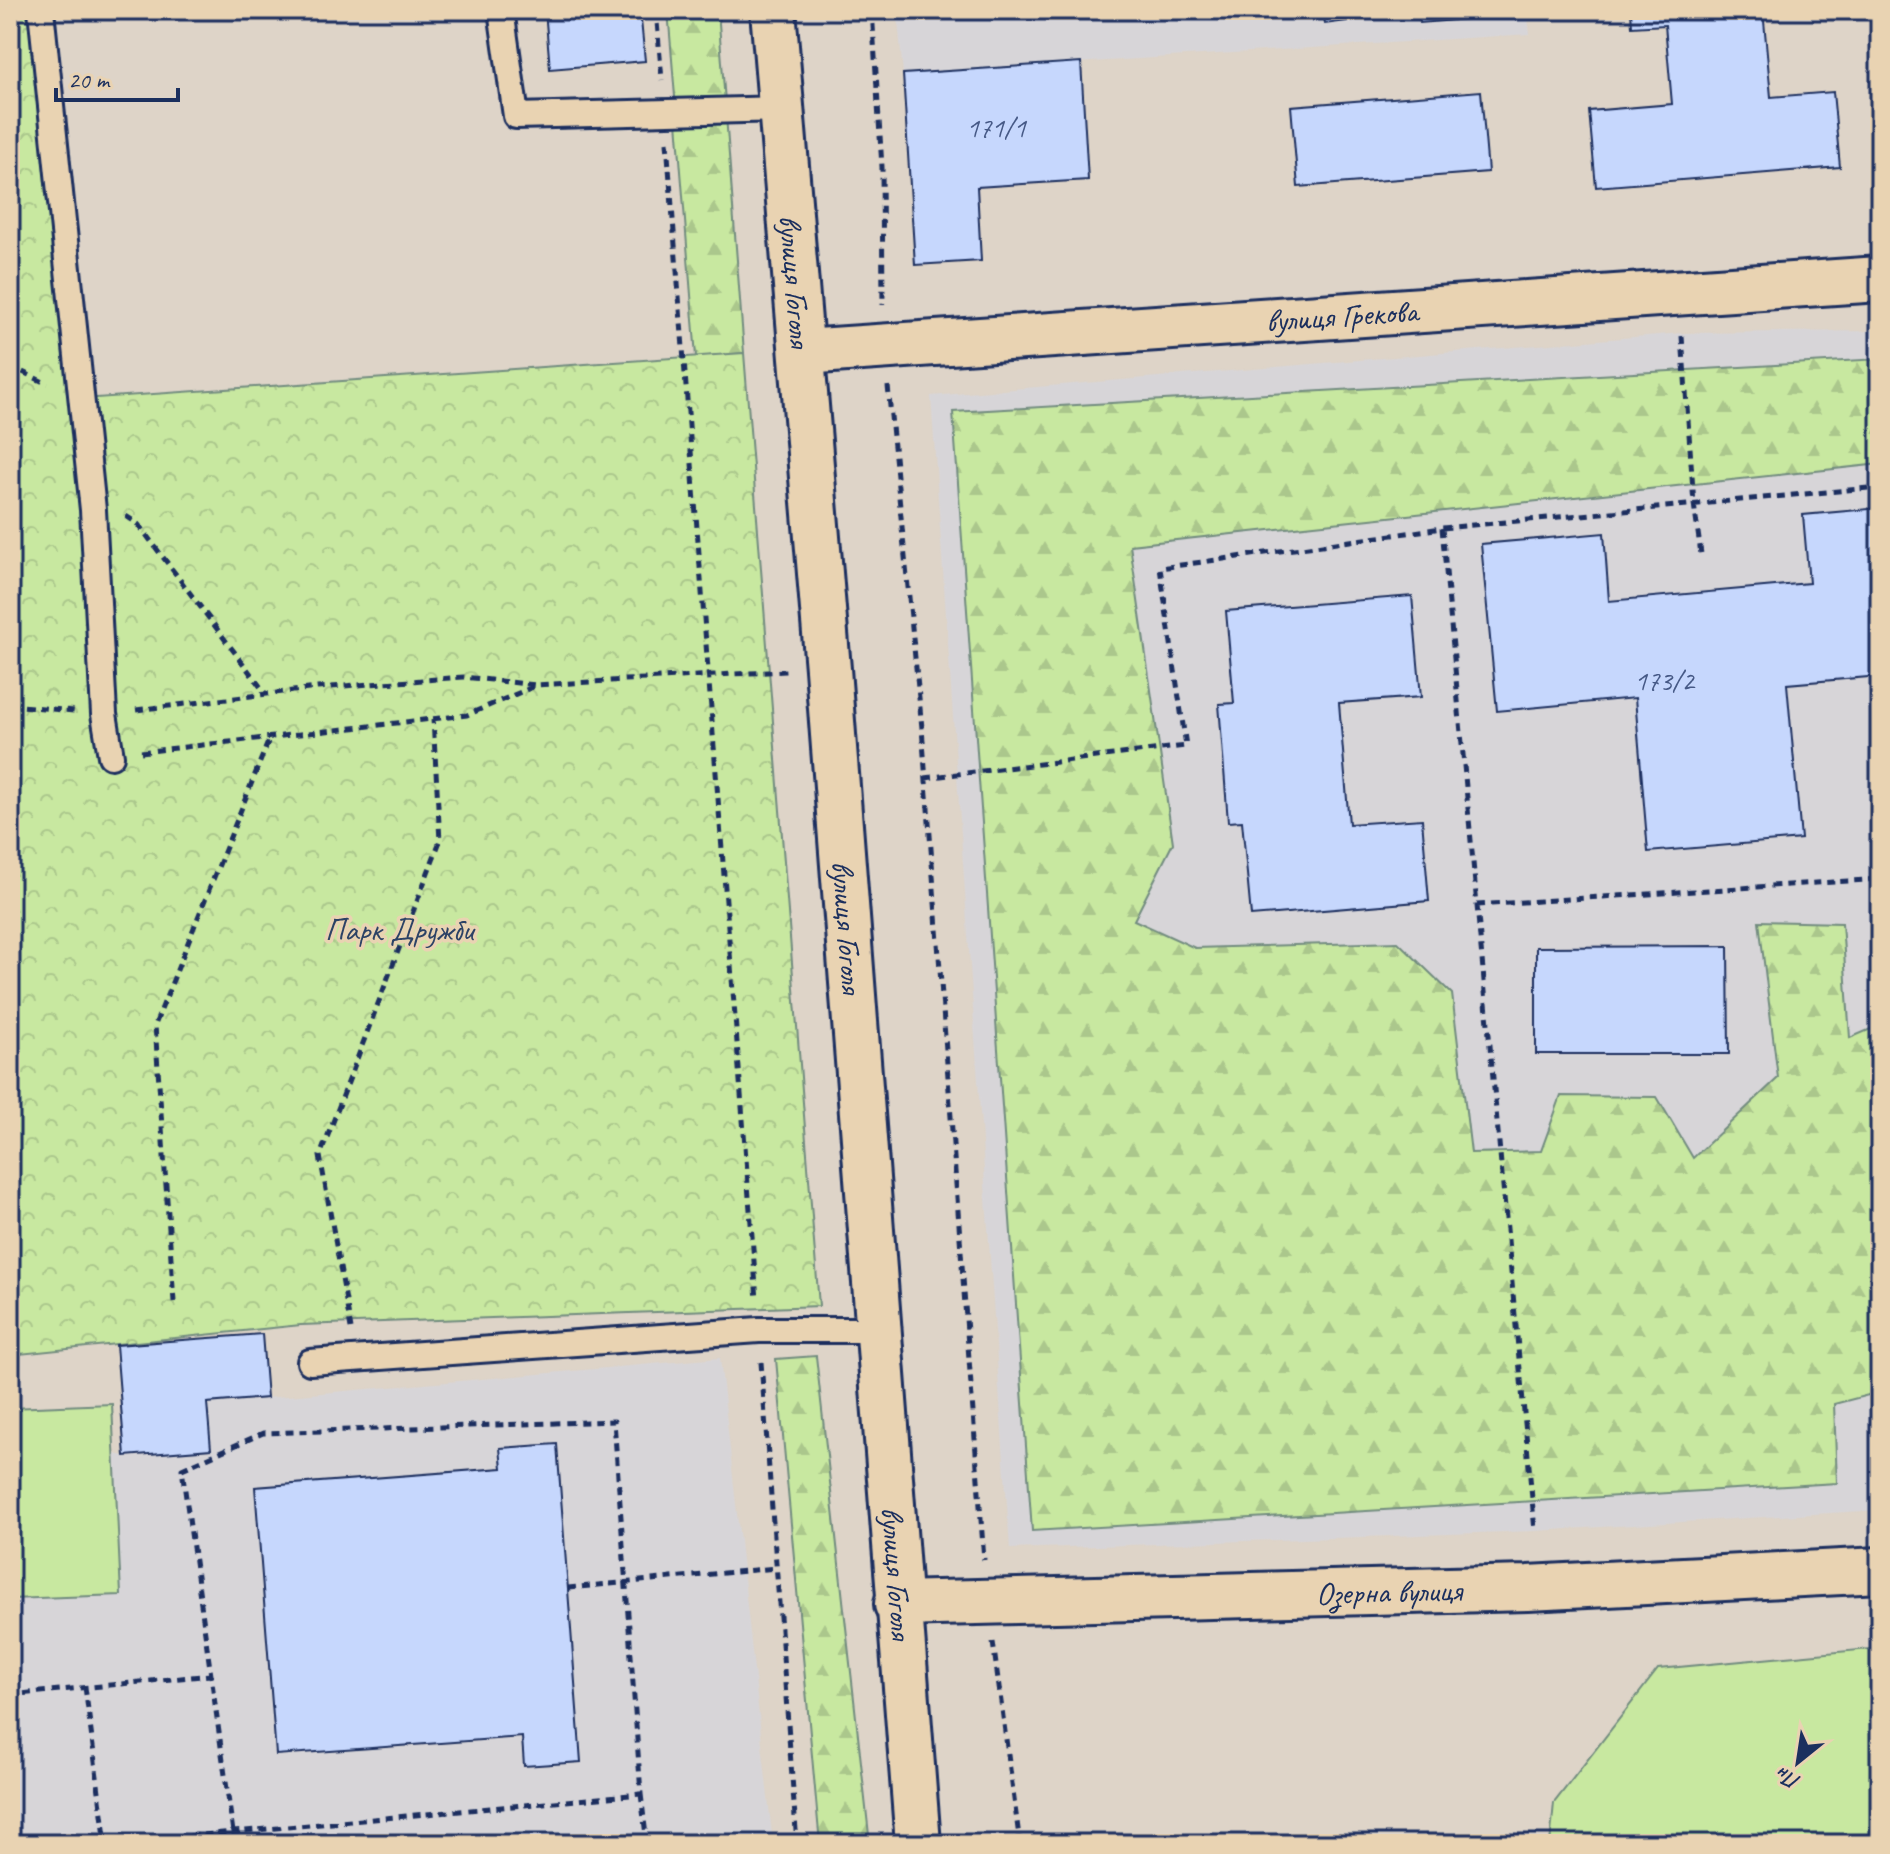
<svg xmlns="http://www.w3.org/2000/svg" width="1890" height="1854" viewBox="0 0 1890 1854" font-family="Caveat,sans-serif">
<defs>
<pattern id="forest-firs" width="22" height="20" patternUnits="userSpaceOnUse" patternTransform="scale(2)"><rect width="22" height="20" fill="#c8e8a0"/><path d="M5 1l3.5 6h-7zM16 11l3.5 6h-7z" fill="#abc78c"/></pattern>
<pattern id="park-crowns" width="20" height="18" patternUnits="userSpaceOnUse" patternTransform="scale(2)"><rect width="20" height="18" fill="#c8e8a0"/><path d="M2 6a3 3 0 1 1 6 0M12 15a3 3 0 1 1 6 0" fill="none" stroke="#abc78c"/></pattern>
</defs>
<rect width="100%" height="100%" fill="#ded4c8"/>
<filter id="ink" filterUnits="userSpaceOnUse"><feTurbulence type="fractalNoise" baseFrequency=".0125" numOctaves="2"/><feDisplacementMap in="SourceGraphic" scale="16" xChannelSelector="R" yChannelSelector="G"/><feConvolveMatrix kernelMatrix="1 2 1 2 8 2 1 2 1" color-interpolation-filters="sRGB"/></filter>
<g filter="url(#ink)">
<path fill="#d7d5d8" d="M897,10h630l3,24 -627,40z
M1880,331v1179l-345,21 -525,18 -79,-1153 751,-63z
M720,1358l53,486h-763v-436l102,-4 3,50 10,2 86,-7 -4,-46z"/>
<path fill="#c8e8a0" stroke="#728c7f" stroke-width="2" d="M112,1404l9,191 -111,4v-191z
M1880,1648v196h-330l4,-41 104,-134z"/>
<path fill="url(#forest-firs)" stroke="#728c7f" stroke-width="2" d="M668,10h50l26,343 -48,4z
M1880,359v105l-750,81 43,298 -39,77 61,28 203,-6 54,52 19,159 70,-2 20,-55 96,1 36,61 85,-80 -19,-157 83,2 8,115 30,-13v367l-46,12 3,79 -805,48 -79,-1119z
M816,1356l54,488h-50l-44,-485z"/>
<path fill="url(#park-crowns)" stroke="#728c7f" stroke-width="2" d="M10,10h27l45,389 662,-46 75,953 -518,19 -291,30z"/>
<path fill="#c6d7fd" stroke="#1b2f5e" stroke-width="2" d="M545,10h95l5,51 -95,8z
M1323,10h62l1,6 -61,8z
M1418,10h48l1,9 -47,4z
M1631,10h132l8,87 62,-5 7,75 -244,20 -7,-76 83,-7 -7,-79 -33,2z
M1081,62l7,118 -111,7 4,74 -66,4 -12,-191z
M1481,91l7,81 -190,15 -7,-81z
M1880,508v168l-93,8 14,155 -153,13 -13,-154 -138,13 -16,-167 123,-11 5,68 200,-18 -6,-68z
M1412,596l9,101 -82,6 10,121 73,-5 7,82 -178,15 -9,-95 -14,1 -9,-118 15,-1 -8,-92z
M1728,946l1,108h-193v-107z
M262,1334l5,64 -60,5 4,46 -86,7 -9,-111z
M557,1444l24,318 -57,4 -2,-29 -246,18 -21,-268 247,-19 -2,-20z"/>
<g fill="none" stroke-linecap="round" stroke-linejoin="round">
<defs>
<path id="service" d="M41,10l52,500 11,204 7,42
M501,10l15,106 266,-7
M310,1362l449,-32h118"/>
<g id="minor">
<path id="s1" d="M803,352l1077,-73"/>
</g>
<g id="tertiary">
<path id="s2" d="M773,10l55,659 90,1175"/>
<path id="s3" d="M897,1604l631,-16 352,-18"/>
</g>
</defs>
<use href="#service" stroke="#1b2f5e" stroke-width="30"/>
<use href="#minor" stroke="#1b2f5e" stroke-width="50"/>
<use href="#tertiary" stroke="#1b2f5e" stroke-width="50"/>
<path stroke="#1b2f5e" stroke-width="5" stroke-dasharray="8 6" stroke-linecap="butt" d="M656,10l6,70
M872,10l10,157 1,138
M667,142l90,1158
M1682,336l12,168 7,50
M10,366l38,18
M888,386l34,342 62,832
M126,516l12,8 128,170
M1442,528l93,1003
M10,705l64,6
M136,710l181,-22 147,-11 72,8 251,-14
M141,752l326,-37 68,-29
M925,778l261,-32 -26,-178 282,-40 438,-41
M1477,905l403,-26
M174,1302l-19,-277 115,-288
M351,1329l-31,-173 120,-315 -7,-122
M761,1362l36,482
M568,1588l208,-20
M993,1642l27,202
M85,1687l21,157
M10,1695l201,-20
M641,1794l6,50
M106,1844l535,-50 -27,-373 -351,12 -81,36 51,363"/>
<use href="#service" stroke="#e9d3b2" stroke-width="24"/>
<use href="#minor" stroke="#e9d3b2" stroke-width="44"/>
<use href="#tertiary" stroke="#e9d3b2" stroke-width="44"/>
</g>
</g>
<g text-anchor="middle" dominant-baseline="central" stroke-width="7" stroke-linejoin="round" paint-order="stroke">
<g font-size="28" fill="#465986">
<text x="996" y="127">171/1</text>
<text x="1664" y="680">173/2</text>
</g>
<g font-size="32" fill="#1b2f5e" stroke="#e9d3b2">
<text stroke="none"><textPath href="#s2" startOffset="272">вулиця Гоголя</textPath></text>
<text stroke="none"><textPath href="#s1" startOffset="540">вулиця Грекова</textPath></text>
<text stroke="none"><textPath href="#s2" startOffset="920">вулиця Гоголя</textPath></text>
<text stroke="none"><textPath href="#s2" startOffset="1568">вулиця Гоголя</textPath></text>
<text stroke="none"><textPath href="#s3" startOffset="492">Озерна вулиця</textPath></text>
</g>
<g font-size="32" fill="#2c4265" stroke="#e9d3b2">
<text x="399" y="929">Парк Дружби</text>
</g>
</g>
<rect width="1890" height="1854" fill="none" stroke="#e9d3b2" stroke-width="40"/>
<rect x="20" y="20" width="1850" height="1814" fill="none" stroke="#1b2f5e" stroke-width="3" filter="url(#ink)"/>
<g transform="translate(1798 1762) rotate(210)" stroke="#e9d3b2" stroke-width="6" paint-order="stroke">
<path d="M0-6L14 30L0 20L-14 30Z" fill="#1b2f5e"/>
<text y="-12" font-size="22" font-weight="bold" text-anchor="middle" fill="#1b2f5e">Пн</text>
</g>
<path d="M56 88v12h122v-12" fill="none" stroke="#1b2f5e" stroke-width="4"/>
<text x="68" y="88" font-size="24" fill="#1b2f5e" stroke="#e9d3b2" stroke-width="6" paint-order="stroke">20 m</text>
</svg>
